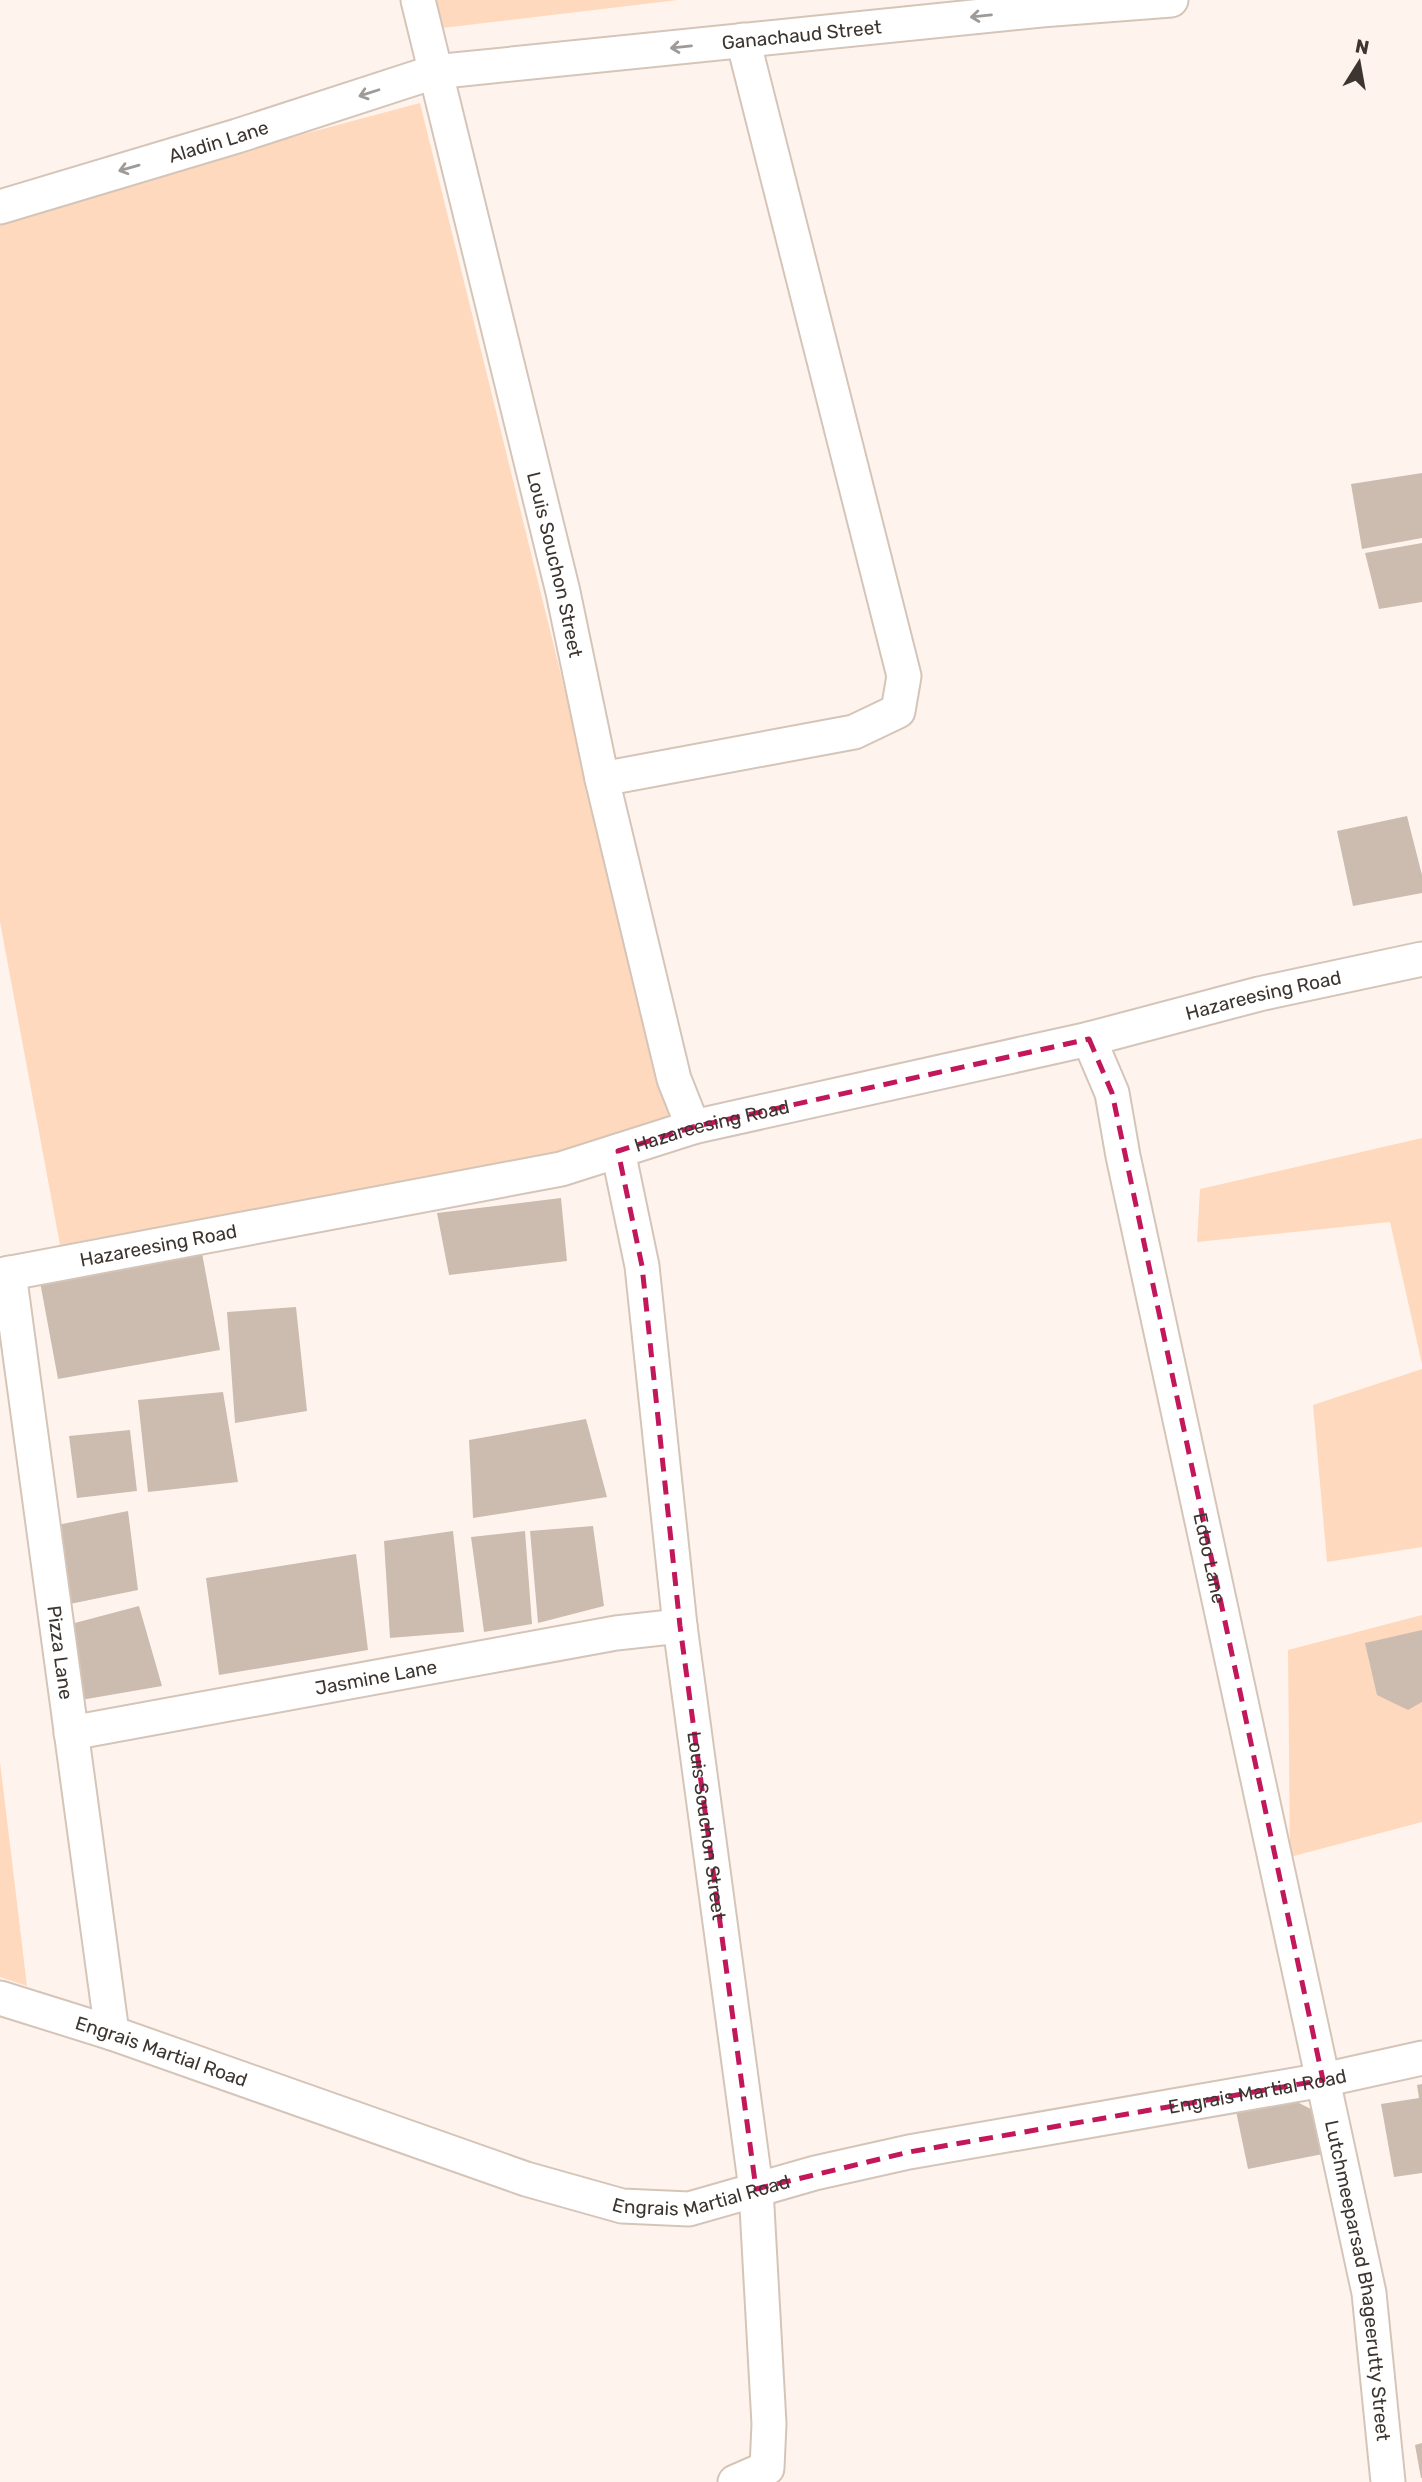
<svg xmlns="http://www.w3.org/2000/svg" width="1422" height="2482" viewBox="0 0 1422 2482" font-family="Rubik,sans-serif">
<rect width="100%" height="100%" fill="#fff4ed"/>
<path fill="#fed9bd" d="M422,0h256l-253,30z
M420,103l254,1030 -614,112 -60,-323v-707z
M1422,1138v226l-32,-142 -193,20 3,-53z
M1422,1369v178l-95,15 -14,-157z
M1422,1615v207l-132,35 -2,-207z
M0,1762l27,224 -27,-9z"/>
<path fill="#ccbcaf" d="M1422,473v65l-60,11 -11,-65z
M1422,543v59l-43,7 -14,-56z
M1407,816l15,59v18l-69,13 -16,-75z
M561,1198l6,63 -118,14 -12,-62z
M202,1253l18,97 -162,29 -18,-97z
M296,1307l11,104 -72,12 -8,-111z
M223,1392l15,90 -90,10 -10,-92z
M586,1419l21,78 -134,21 -4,-78z
M130,1430l7,61 -60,7 -8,-62z
M128,1511l10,79 -73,15 -13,-79z
M593,1526l11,80 -66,17 -8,-92z
M453,1531l11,101 -74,6 -6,-97z
M525,1531l7,93 -48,8 -13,-95z
M356,1554l12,96 -149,25 -13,-97z
M139,1606l23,80 -81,14 -10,-76z
M1422,1630v72l-14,8 -31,-15 -12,-52z
M1422,2084v89l-28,4 -13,-73 38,-6 -2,-13z
M1293,2100l26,13 9,40 -80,16 -12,-58z
M1422,2443v35h-1l-6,-33z"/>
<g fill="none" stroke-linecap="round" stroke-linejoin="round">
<defs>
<g id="minor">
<path id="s1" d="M418,0l145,592 39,187 72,300 19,48"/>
<path id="s2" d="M0,207l237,-71 197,-64 607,-62 130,-10"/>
<path d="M602,779l252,-47 44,-21 6,-35 -161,-636"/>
<path id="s3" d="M1089,1039l23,54 11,63 246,1137 19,189"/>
<path id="s4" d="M618,1151l24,115 38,360 76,563 13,235 -2,44 -32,14"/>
<path id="s5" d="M9,1273l103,760"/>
<path id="s6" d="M0,1275l561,-106 132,-42 396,-88 170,-45 163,-35"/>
<path id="s7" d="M71,1733l545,-100 64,-7"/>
<path id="s8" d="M0,1998l112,35 414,146 96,27 67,3 126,-36 94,-21 414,-72 99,-22"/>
</g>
</defs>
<use href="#minor" stroke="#d5c5b8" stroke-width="37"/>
<use href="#minor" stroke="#fff" stroke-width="33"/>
</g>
<defs><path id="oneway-shaft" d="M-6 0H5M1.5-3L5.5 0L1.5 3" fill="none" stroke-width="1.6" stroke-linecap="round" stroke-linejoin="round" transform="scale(1.75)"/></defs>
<g stroke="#9e9a98">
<use href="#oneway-shaft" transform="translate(981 16) rotate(174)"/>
<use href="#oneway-shaft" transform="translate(681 47) rotate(174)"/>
<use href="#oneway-shaft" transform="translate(369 93) rotate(162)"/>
<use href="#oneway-shaft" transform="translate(129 168) rotate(164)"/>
</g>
<path fill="none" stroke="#c2185b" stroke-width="5" stroke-dasharray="14 9" stroke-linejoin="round" d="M1089,1039l23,54 211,987 -414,72 -153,37 -76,-563 -38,-360 -24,-115 75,-24z"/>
<g text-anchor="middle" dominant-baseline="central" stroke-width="5" stroke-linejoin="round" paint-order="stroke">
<g font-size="19" fill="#3c3530" stroke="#fff4ed">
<text stroke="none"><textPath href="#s2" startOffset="824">Ganachaud Street</textPath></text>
<text stroke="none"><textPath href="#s2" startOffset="228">Aladin Lane</textPath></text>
<text stroke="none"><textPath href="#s1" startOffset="581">Louis Souchon Street</textPath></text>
<text stroke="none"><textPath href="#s6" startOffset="1295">Hazareesing Road</textPath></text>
<text stroke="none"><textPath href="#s6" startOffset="728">Hazareesing Road</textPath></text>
<text stroke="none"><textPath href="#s6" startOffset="161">Hazareesing Road</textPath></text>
<text stroke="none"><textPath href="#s3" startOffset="534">Edoo Lane</textPath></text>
<text stroke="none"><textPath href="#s5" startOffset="383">Pizza Lane</textPath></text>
<text stroke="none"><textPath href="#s7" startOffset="310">Jasmine Lane</textPath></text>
<text stroke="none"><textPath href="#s4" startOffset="681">Louis Souchon Street</textPath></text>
<text stroke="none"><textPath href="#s8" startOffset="170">Engrais Martial Road</textPath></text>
<text stroke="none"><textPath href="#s8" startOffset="1304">Engrais Martial Road</textPath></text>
<text stroke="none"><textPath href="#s8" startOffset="737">Engrais Martial Road</textPath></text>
<text stroke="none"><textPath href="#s3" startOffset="1272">Lutchmeeparsad Bhageerutty Street</textPath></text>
</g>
</g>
<g transform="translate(1359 63) rotate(11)" stroke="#fff4ed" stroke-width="5" paint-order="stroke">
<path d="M0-5L12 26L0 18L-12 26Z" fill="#3c3530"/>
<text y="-10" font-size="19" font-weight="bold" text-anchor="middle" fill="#3c3530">N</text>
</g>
</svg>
